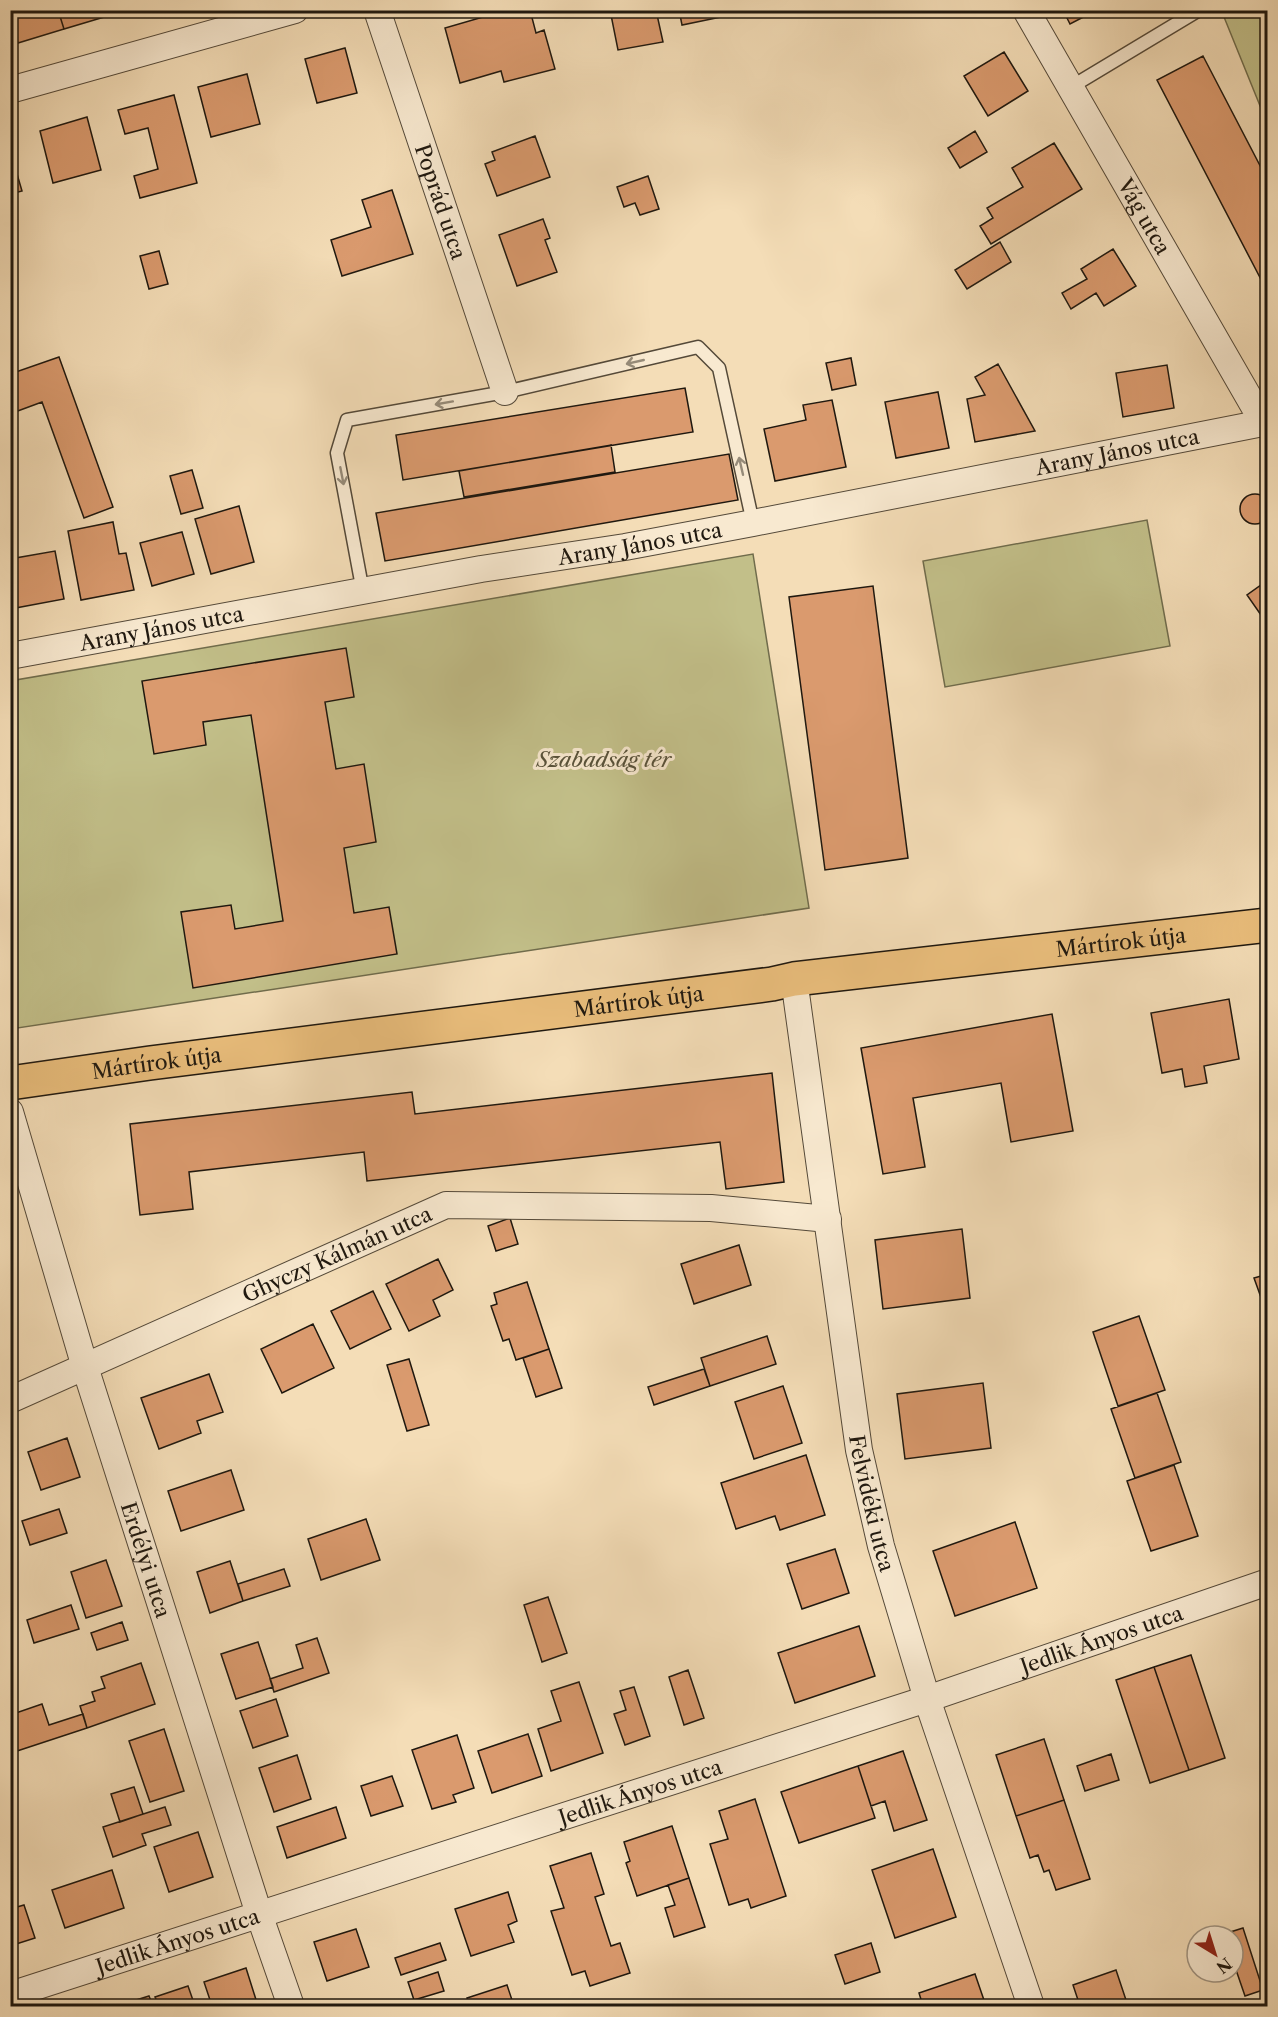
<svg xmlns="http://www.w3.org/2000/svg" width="1278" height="2017" viewBox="0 0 1278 2017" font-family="'Libre Caslon Text',serif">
<rect width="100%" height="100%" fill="#f4ddb7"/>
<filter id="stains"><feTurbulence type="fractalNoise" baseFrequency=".00333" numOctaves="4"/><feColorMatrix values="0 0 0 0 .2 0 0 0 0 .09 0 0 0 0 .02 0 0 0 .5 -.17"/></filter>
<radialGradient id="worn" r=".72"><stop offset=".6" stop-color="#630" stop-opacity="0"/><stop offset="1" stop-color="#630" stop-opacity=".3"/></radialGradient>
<path fill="#c2bf89" stroke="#706c4c" stroke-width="1.5" d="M1240,11h27v112l-43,-106z
M1147,520l23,126 -225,41 -22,-126z
M753,554l56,354 -798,121 -1,-348z"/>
<path fill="#da9a6e" stroke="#1f180f" stroke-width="1.5" d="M14,10h44l6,19 -46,14 -8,-25v-6z
M58,10h51l2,5 -47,14z
M507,10h23l6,23 8,-3 11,39 -51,13 -3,-11 -41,12 -15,-55z
M610,10h46l7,32 -45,8z
M679,10h51l1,5 -49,10z
M1063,10h34l-27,14z
M345,48l12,45 -40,10 -12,-44z
M1004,52l24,39 -40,25 -24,-40z
M1203,56l65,125v106l-2,2 -109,-209z
M247,74l13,50 -49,13 -13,-50z
M174,95l23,88 -57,15 -6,-22 24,-7 -10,-41 -23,6 -7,-24z
M87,117l14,53 -48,13 -13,-52z
M975,131l12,21 -27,16 -12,-20z
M535,136l15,41 -53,19 -12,-32 10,-4 -3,-8z
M1054,143l28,46 -91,55 -11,-18 13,-8 -6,-10 36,-21 -11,-19z
M10,150l12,41 -12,3z
M648,176l11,33 -19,6 -5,-12 -11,4 -7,-20z
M392,190l21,64 -71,22 -11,-36 40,-13 -9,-27z
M543,219l7,19 -5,2 12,32 -40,14 -18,-51z
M1000,242l11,20 -44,27 -12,-19z
M1113,249l23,37 -32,20 -8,-13 -25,16 -9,-16 25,-14 -6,-10z
M159,251l9,33 -19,5 -9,-33z
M59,357l54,150 -29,11 -42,-116 -27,10 -5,-12v-26z
M851,358l5,27 -24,5 -6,-27z
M998,364l37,67 -60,11 -8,-43 18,-4 -10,-18z
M1167,365l7,43 -51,9 -7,-44z
M685,388l8,44 -290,48 -7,-45z
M938,392l11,56 -53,10 -11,-56z
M832,400l14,67 -71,14 -11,-52 42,-9 -3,-15z
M611,445l4,27 -151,25 -5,-26z
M729,454l9,46 -353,61 -9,-48z
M192,470l11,38 -22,6 -11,-38z
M1240 509a15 15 0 1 1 30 0a15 15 0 1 1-30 0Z
M239,506l15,56 -43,12 -16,-55z
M113,522l6,32 7,-1 8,37 -53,10 -13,-69z
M182,532l12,42 -42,12 -12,-43z
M55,551l9,48 -54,10v-50z
M1268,580v45l-21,-30z
M873,586l35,272 -83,12 -36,-273z
M346,648l8,49 -29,5 11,67 28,-5 12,78 -32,6 10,65 35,-6 8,47 -204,34 -12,-76 50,-7 4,24 48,-8 -32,-206 -48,7 3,23 -52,9 -12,-73z
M1229,999l10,60 -35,7 3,17 -22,4 -3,-18 -20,4 -11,-60z
M1052,1014l21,117 -62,11 -10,-59 -88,15 12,69 -42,7 -22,-126z
M772,1073l12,109 -58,7 -6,-47 -353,39 -3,-29 -175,20 4,37 -53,6 -10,-91 282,-32 3,22z
M510,1218l8,26 -22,7 -8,-25z
M962,1229l8,69 -87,11 -8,-69z
M739,1245l12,40 -57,19 -13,-40z
M438,1259l15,31 -20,10 7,16 -31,15 -23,-47z
M1268,1274v43l-14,-39z
M527,1282l22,67 -33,11 -7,-21 -6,2 -12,-35 6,-2 -3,-11z
M373,1291l18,38 -41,20 -19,-38z
M1139,1316l26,74 -47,16 -25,-74z
M313,1324l21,44 -52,25 -21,-44z
M767,1336l9,28 -66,22 -9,-28z
M549,1349l13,39 -26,9 -13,-39z
M409,1359l20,66 -22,6 -20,-66z
M704,1369l6,17 -56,19 -6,-18z
M209,1374l14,38 -26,9 4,12 -42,16 -18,-51z
M983,1383l8,65 -86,11 -8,-65z
M783,1386l19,57 -48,16 -19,-57z
M1157,1393l24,69 -46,16 -24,-69z
M67,1438l13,39 -39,13 -13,-38z
M806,1455l19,60 -45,15 -5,-14 -39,13 -15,-46z
M1174,1465l24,71 -47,15 -24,-70z
M231,1470l13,40 -63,21 -13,-40z
M59,1509l8,24 -37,12 -8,-24z
M366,1519l14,41 -59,20 -13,-41z
M1015,1522l22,66 -82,28 -22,-65z
M835,1549l14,44 -47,16 -15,-45z
M106,1560l16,46 -36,12 -15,-46z
M230,1561l13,40 -33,12 -13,-41z
M284,1569l6,17 -47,15 -5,-17z
M548,1597l19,56 -25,9 -18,-57z
M71,1605l8,24 -45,14 -7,-23z
M122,1622l6,18 -31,10 -6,-17z
M859,1626l16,50 -80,27 -17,-50z
M317,1638l12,35 -55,19 -4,-13 33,-11 -7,-23z
M258,1642l15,45 -37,12 -15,-45z
M1191,1655l34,103 -36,12 -35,-103z
M141,1663l14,41 -68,24 -7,-22 15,-5 -3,-9 13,-4 -4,-11z
M1154,1667l35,103 -39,13 -34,-103z
M688,1670l16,48 -20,7 -15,-48z
M579,1682l24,71 -52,18 -13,-42 23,-8 -10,-30z
M634,1687l16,49 -25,9 -11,-31 12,-4 -6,-19z
M276,1699l12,37 -35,12 -13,-37z
M42,1704l7,21 34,-11 4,14 -73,24 -4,-11v-26z
M164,1729l20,62 -34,11 -21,-61z
M528,1734l14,42 -50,17 -14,-42z
M457,1735l17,53 -21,7 3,7 -24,7 -20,-59z
M1044,1739l20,61 -48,16 -20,-61z
M903,1751l24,69 -33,11 -9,-30 -14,5 -13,-40z
M1111,1754l8,26 -34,11 -8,-25z
M297,1755l14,44 -37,13 -15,-44z
M858,1766l17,52 -76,25 -18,-51z
M392,1776l11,30 -32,10 -10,-30z
M134,1787l9,27 -23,8 -9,-28z
M755,1799l31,97 -35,12 -3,-9 -19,6 -19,-61 18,-5 -9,-28z
M1064,1800l26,79 -34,11 -7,-20 -5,2 -6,-17 -8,3 -14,-42z
M165,1807l6,18 -29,9 4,11 -33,12 -10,-30z
M336,1807l10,31 -59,20 -10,-31z
M672,1826l17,52 -52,18 -11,-33 4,-2 -6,-19z
M198,1832l15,45 -44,15 -15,-45z
M933,1849l23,68 -61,21 -23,-68z
M591,1853l13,41 -9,3 16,49 9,-3 10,30 -40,13 -5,-15 -13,4 -21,-64 13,-3 -14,-42z
M112,1870l12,38 -59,20 -13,-38z
M689,1878l16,49 -31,10 -9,-29 10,-3 -7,-20z
M508,1892l9,29 -9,4 6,17 -43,14 -16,-47z
M24,1905l11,33 -25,8v-37z
M1243,1928l20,62 -18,6 -12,-35v-25h-8l-1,-2z
M356,1929l13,38 -42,14 -13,-39z
M440,1943l6,17 -45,15 -6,-17z
M871,1943l9,29 -35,12 -10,-29z
M246,1968l12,38h-46l-8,-24z
M1116,1970l12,36h-48l-7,-21z
M438,1972l6,19 -30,9 -6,-18z
M975,1974l11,32h-63l-4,-13z
M507,1985l7,21h-44l-3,-8z
M188,1986l7,20h-36l-4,-9z
M149,1996l4,10h-36z"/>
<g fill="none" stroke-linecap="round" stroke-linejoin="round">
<defs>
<path id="service" d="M1071,87l128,-77
M363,592l-26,-139 10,-33 158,-28 193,-45 21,21 34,155"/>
<g id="minor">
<path id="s1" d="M377,10l128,382"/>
<path id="s2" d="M1026,10l237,412"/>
<path d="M10,90l285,-80"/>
<path id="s3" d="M10,656l471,-87 144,-22 128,-24 515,-101"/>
<path id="s4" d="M794,979l65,471 22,96 46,153 104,307"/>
<path id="s5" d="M10,1112l75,255 174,547 32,92"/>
<path id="s6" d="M10,1400l436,-195 265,3 117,11"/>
<path id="s7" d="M10,1995l917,-296 341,-117"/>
</g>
<g id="primary">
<path id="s8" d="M10,1083l140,-20 622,-79 22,-5 474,-54"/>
</g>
</defs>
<use href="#service" stroke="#544939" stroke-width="15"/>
<use href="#minor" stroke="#544939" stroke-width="28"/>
<use href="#primary" stroke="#1f180f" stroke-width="36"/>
<use href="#service" stroke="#f8e9d0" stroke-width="12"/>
<use href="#minor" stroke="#f8e9d0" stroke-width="26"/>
<use href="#primary" stroke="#eabe7c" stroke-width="33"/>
</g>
<defs><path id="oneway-shaft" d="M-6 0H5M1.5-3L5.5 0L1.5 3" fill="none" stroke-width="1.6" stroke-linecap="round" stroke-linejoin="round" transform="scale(1.5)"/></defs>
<g stroke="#968b79">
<use href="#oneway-shaft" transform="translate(635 362) rotate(167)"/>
<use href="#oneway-shaft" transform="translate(444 403) rotate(170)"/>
<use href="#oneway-shaft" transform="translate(741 466) rotate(-103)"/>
<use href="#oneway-shaft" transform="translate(342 476) rotate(79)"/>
</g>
<g text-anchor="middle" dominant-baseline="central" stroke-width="6" stroke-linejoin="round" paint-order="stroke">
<g font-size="21" fill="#1f180f" stroke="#f8e9d0">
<text stroke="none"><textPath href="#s1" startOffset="202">Poprád utca</textPath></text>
<text stroke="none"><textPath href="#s2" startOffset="238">Vág utca</textPath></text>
<text stroke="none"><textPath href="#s3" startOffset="1126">Arany János utca</textPath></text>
<text stroke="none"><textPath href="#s3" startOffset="640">Arany János utca</textPath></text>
<text stroke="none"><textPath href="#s3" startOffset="154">Arany János utca</textPath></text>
<text stroke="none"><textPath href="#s8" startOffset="1120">Mártírok útja</textPath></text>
<text stroke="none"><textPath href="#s8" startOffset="634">Mártírok útja</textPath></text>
<text stroke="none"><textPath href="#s8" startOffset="148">Mártírok útja</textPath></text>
<text stroke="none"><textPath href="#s6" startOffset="358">Ghyczy Kálmán utca</textPath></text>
<text stroke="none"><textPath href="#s4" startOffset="530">Felvidéki utca</textPath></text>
<text stroke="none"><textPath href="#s5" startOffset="468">Erdélyi utca</textPath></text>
<text stroke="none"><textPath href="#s7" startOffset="1148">Jedlik Ányos utca</textPath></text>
<text stroke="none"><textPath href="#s7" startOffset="662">Jedlik Ányos utca</textPath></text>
<text stroke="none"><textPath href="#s7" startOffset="176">Jedlik Ányos utca</textPath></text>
</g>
<g font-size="21" font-style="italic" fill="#58523a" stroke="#f8e9d0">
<text x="604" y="759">Szabadság tér</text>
</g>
</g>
<rect width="1278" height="2017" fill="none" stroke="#f4ddb7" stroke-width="36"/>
<rect x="12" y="12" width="1254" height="1993" fill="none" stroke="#1f180f" stroke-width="3"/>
<rect x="18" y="18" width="1242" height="1981" fill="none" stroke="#1f180f" stroke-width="1.5"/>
<g transform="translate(1215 1954) rotate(142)"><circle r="28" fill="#f8e9d0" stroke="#a19583" stroke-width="1.5"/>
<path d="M0-4.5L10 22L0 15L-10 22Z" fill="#8f2418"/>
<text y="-9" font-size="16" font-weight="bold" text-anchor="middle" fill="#1f180f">N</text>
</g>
<rect width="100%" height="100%" filter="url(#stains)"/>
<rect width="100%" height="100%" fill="url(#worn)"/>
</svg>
